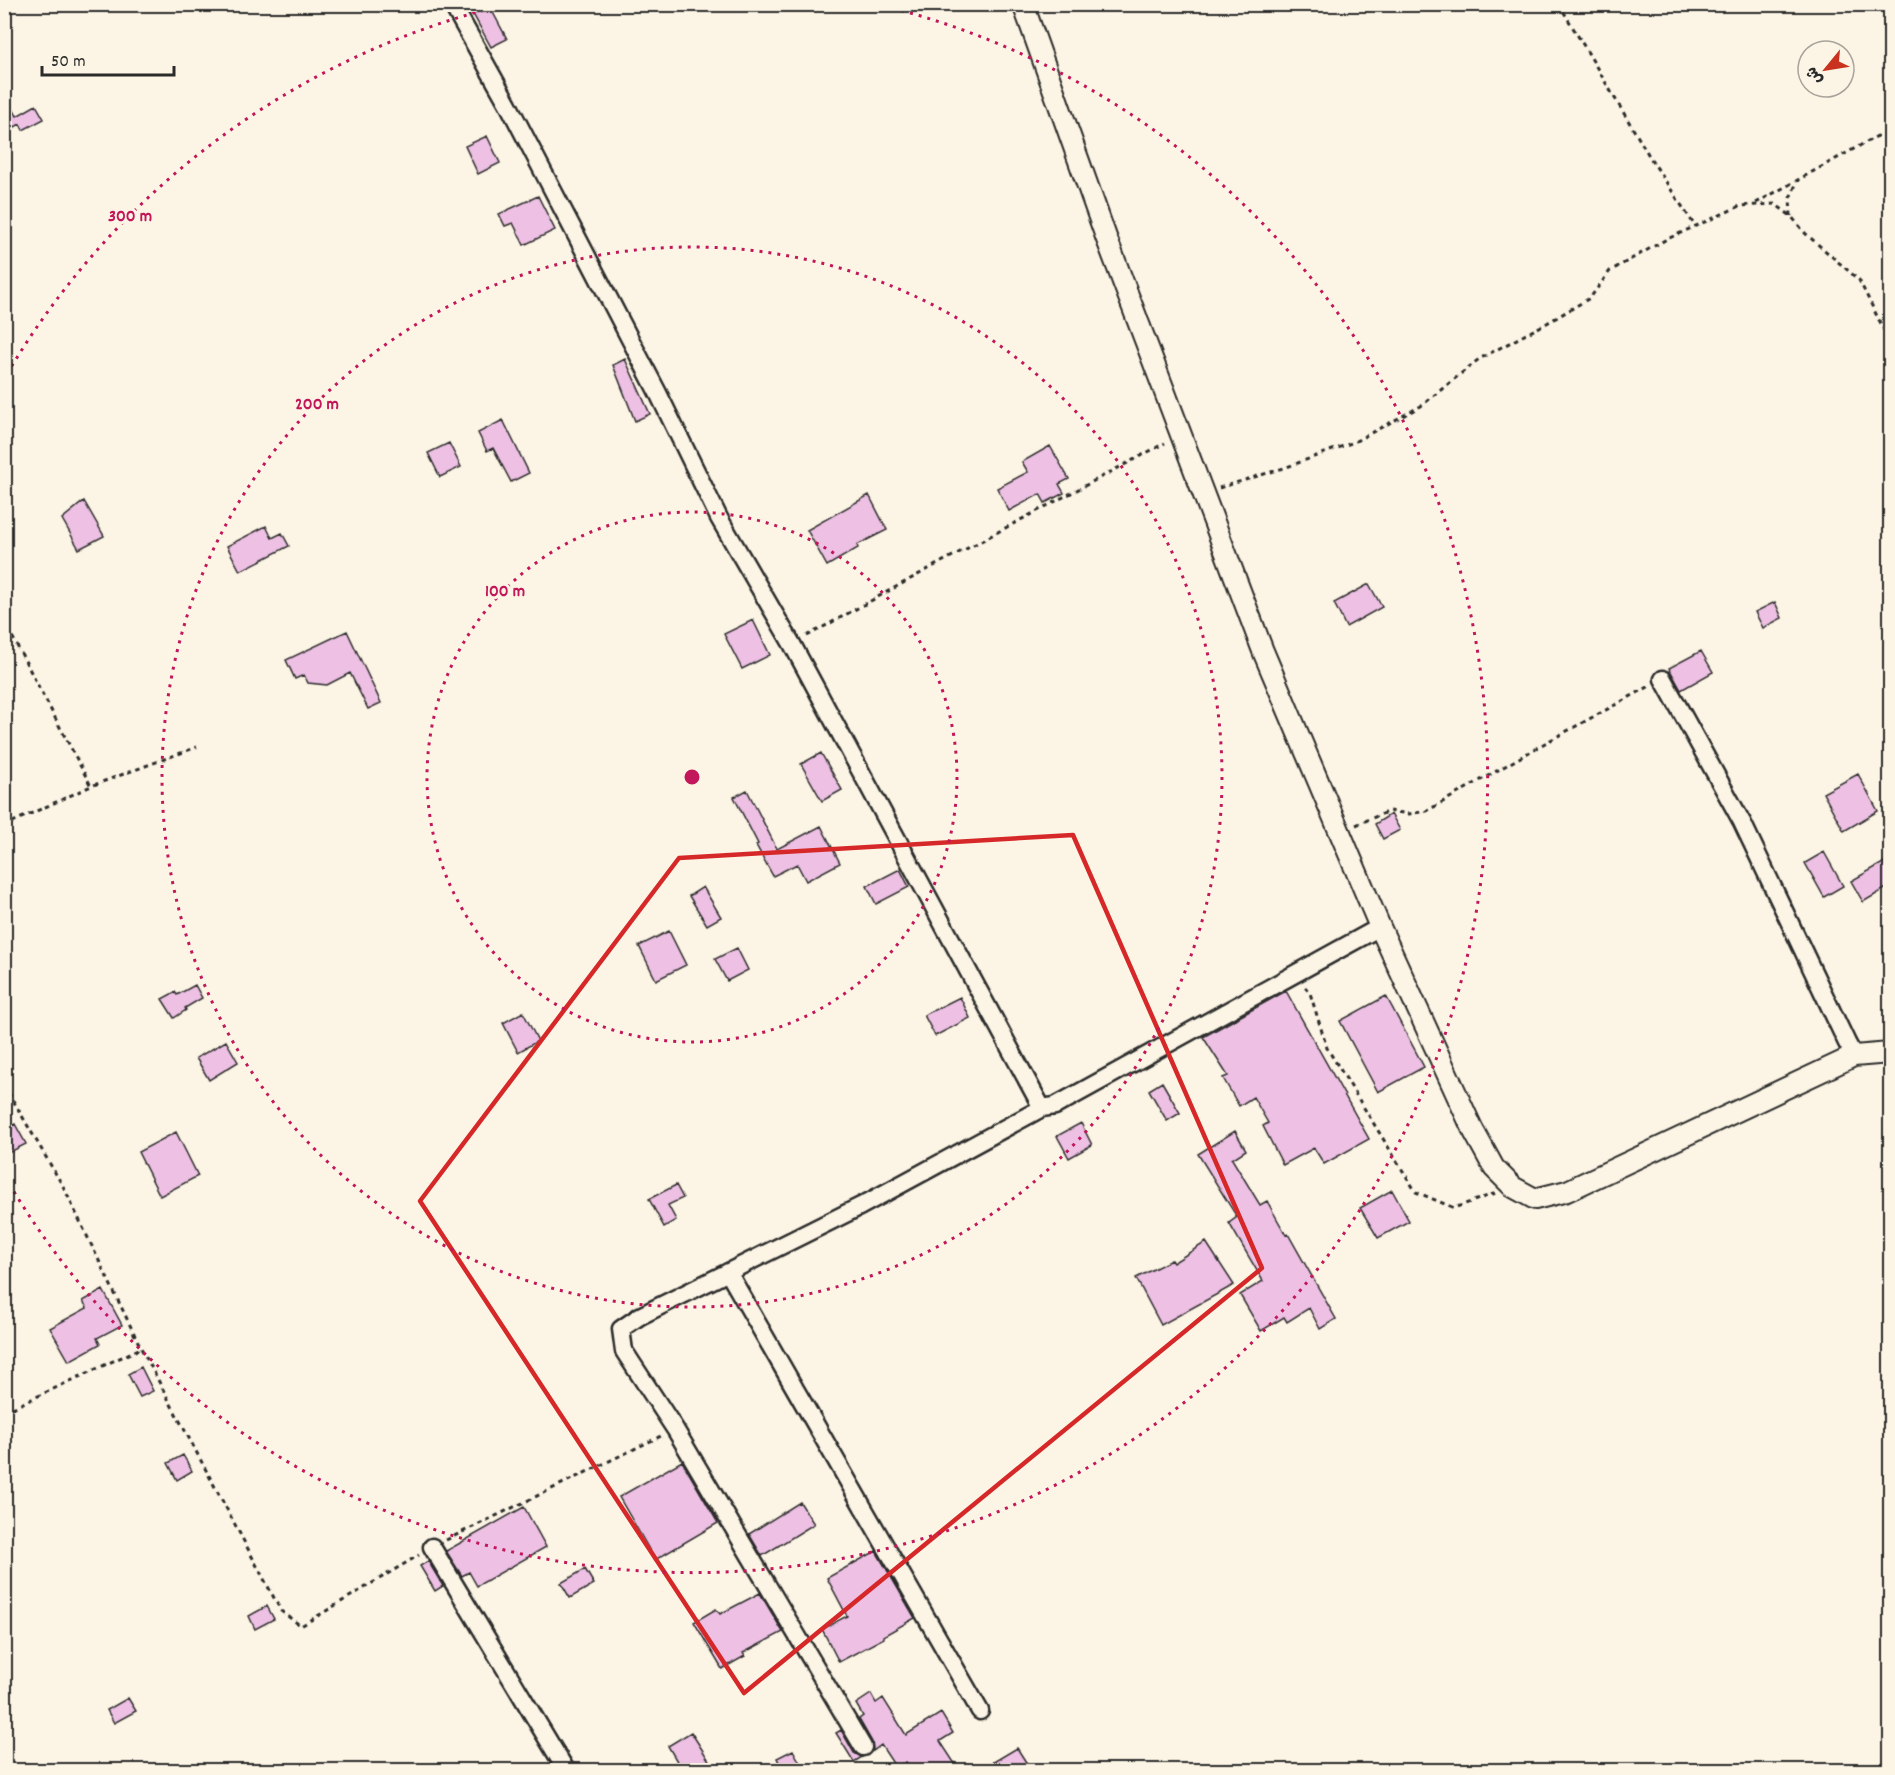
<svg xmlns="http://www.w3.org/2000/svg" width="1895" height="1775" viewBox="0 0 1895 1775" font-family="Dekko,'Playpen Sans Arabic',sans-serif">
<rect width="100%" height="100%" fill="#fcf5e5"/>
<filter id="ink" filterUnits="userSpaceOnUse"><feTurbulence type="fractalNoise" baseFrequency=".0167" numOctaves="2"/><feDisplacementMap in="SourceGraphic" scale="12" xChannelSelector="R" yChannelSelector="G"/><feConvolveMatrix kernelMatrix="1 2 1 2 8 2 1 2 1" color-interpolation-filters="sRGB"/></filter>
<g filter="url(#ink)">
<path fill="#edc0e4" stroke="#2b2b2b" stroke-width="1.5" d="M489,5l18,34 -16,8 -18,-33z
M4,92l13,24 19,-11 8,14 -21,11 -3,-6 -16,9z
M487,136l13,27 -22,11 -13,-28z
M538,196l17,34 -31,15 -11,-22 -8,3 -6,-12z
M625,359l25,55 -15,7 -22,-56z
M503,420l26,53 -18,9 -18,-34 -6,3 -9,-18z
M449,443l12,24 -21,10 -12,-24z
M1050,446l19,33 -10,5 5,9 -19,10 -5,-9 -31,17 -12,-23 31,-16 -6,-10z
M869,495l18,35 -30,15 1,3 -31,18 -20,-36z
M84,501l20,35 -25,13 -17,-30z
M266,526l6,12 10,-5 7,13 -49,25 -13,-25z
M1369,584l13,23 -36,20 -12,-24z
M1775,602l7,16 -19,10 -8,-16z
M753,620l17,35 -28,14 -18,-35z
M347,631l34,72 -13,6 -18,-36 -23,12 -19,-2 -4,-8 -9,4 -9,-19z
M1701,651l12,21 -32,18 -12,-22z
M821,753l21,37 -20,11 -21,-37z
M1858,774l20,37 -34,20 -21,-38z
M747,790l30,59 44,-23 19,37 -34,18 -9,-17 -24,12 -17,-31 2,-1 -24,-47z
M1391,814l9,16 -17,9 -8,-15z
M1824,852l19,34 -19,11 -19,-34z
M1890,859v27l-27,16 -12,-21z
M900,869l9,18 -33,17 -9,-18z
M703,887l18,30 -14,8 -18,-29z
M669,931l17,34 -30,15 -17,-34z
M737,948l11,22 -21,11 -12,-22z
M195,985l7,13 -17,10 1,2 -12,8 -12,-19 13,-7 2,3z
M1286,991l83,148 -45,25 -10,-16 -31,17 -20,-39 5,-3 -15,-26 -14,9 -16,-28 5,-2 -25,-39z
M1386,996l38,71 -46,25 -38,-71z
M960,997l10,21 -35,18 -11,-21z
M523,1012l15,29 -20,11 -15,-29z
M226,1041l12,21 -29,18 -13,-22z
M1162,1082l18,31 -13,8 -18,-31z
M1081,1123l11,22 -23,13 -12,-22z
M15,1124l11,20 -22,11v-26z
M1235,1131l11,19 -14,9 28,46 7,-4 19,34 2,-1 48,85 -16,10 -11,-21 -22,14 -3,-5 -23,14 -21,-36 23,-14 -34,-58 8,-6 -39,-63z
M176,1132l22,44 -38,20 -22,-44z
M676,1185l7,13 -15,7 8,15 -12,7 -15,-28z
M1392,1190l17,31 -31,17 -18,-30z
M1206,1242l28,43 -73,40 -25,-47 35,-18 2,3z
M103,1290l19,35 -25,13 3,6 -31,17 -19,-33 37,-20 -4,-7z
M141,1367l12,24 -13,6 -12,-23z
M183,1455l9,16 -15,9 -9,-17z
M682,1461l36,62 -63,37 -36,-63z
M800,1502l14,22 -52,32 -13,-22z
M524,1507l22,40 -69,39 -8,-14 -7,4 -16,-25z
M876,1551l39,67 -32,18 1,2 -45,24 -17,-33 25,-13 -20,-38z
M428,1561l15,25 -8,5 -15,-25z
M585,1569l9,15 -24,14 -9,-15z
M760,1593l23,39 -40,21 2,3 -23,13 -28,-47 22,-13 4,5z
M267,1606l7,13 -19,10 -6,-13z
M871,1694l5,9 7,-5 23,37 35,-22 12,20 -13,8 19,29h-47l-6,-8 -10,6 -15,-23 -8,6 -1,-9 -13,-23 4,-3 -7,-12z
M128,1698l8,13 -22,12 -7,-13z
M841,1730l13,23 8,4 -8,5 -18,-29z
M691,1732l24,38h-33l-14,-24z
M1017,1748l14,22h-51z
M793,1750l11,20h-21l-6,-12z"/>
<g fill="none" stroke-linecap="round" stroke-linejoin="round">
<defs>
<path id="minor" d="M452,4l56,100 150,289 61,125 73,126 250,464 13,-2 325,-179
M1663,679l79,143 105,221 7,13
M728,1272l252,439
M432,1547l134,223
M863,1747l-188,-318 -51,-78 -3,-22 19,-13 221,-110 181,-98"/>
<path id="tertiary" d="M1023,4l83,233 157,414 117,276 92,201 22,40 19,19 22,12 32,-8 287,-135 36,-3"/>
</defs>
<use href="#minor" stroke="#2b2b2b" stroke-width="21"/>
<use href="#tertiary" stroke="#2b2b2b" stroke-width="24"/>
<path stroke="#2b2b2b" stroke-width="3" stroke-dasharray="4.5 4.5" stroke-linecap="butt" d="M1559,4l92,155 44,67
M1756,203l134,-74
M1791,216l-1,-18 8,-18
M1219,488l68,-21 67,-25 67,-36 58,-47 68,-36 43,-25 20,-27 55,-31 75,-34 35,-2 16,12 15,18 53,46 31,62
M4,621l87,165
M807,636l127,-70 231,-123
M1356,825l33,-14 20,3 18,-3 118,-68 105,-57
M4,826l87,-40 106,-39
M1305,987l5,6 17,55 89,144 38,16 42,-15
M4,1085l60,103 77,160 140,263 20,15 118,-71
M4,1412l137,-64
M446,1540l215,-104"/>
<use href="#minor" stroke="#fcf5e5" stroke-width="16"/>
<use href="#tertiary" stroke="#fcf5e5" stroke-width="20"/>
</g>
</g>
<path fill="none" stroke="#d62828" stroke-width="4.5" stroke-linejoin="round" d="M1073,835l189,433 -518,425 -324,-492 259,-343z"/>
<g fill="none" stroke="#c2185b" stroke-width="3" stroke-dasharray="3 6">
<circle cx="692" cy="777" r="265"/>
<circle cx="692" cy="777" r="530"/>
<path d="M7 374A795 795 0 0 1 500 6M884 6A795 795 0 1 1 7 1180"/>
</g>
<circle cx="692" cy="777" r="9" fill="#c2185b" stroke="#fcf5e5" stroke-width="3"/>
<g font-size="18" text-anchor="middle" font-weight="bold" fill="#c2185b" stroke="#fcf5e5" stroke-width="6" stroke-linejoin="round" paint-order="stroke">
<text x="130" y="221">300 m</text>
<text x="317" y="409">200 m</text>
<text x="505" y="596">100 m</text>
</g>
<rect width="1895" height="1775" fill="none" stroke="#fcf5e5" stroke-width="24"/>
<rect x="12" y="12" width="1871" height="1751" fill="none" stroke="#2b2b2b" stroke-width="2" filter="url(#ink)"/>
<g transform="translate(1826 69) rotate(240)"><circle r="28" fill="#fcf5e5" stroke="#a8a49b" stroke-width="1.5"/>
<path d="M0-4.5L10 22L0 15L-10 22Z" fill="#c8321e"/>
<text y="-9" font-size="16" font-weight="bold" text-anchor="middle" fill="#2b2b2b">ش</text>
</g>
<path d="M42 66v9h132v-9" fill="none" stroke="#2b2b2b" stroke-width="3"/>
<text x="51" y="66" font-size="18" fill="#2b2b2b" stroke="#fcf5e5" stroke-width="4.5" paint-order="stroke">50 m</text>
</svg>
